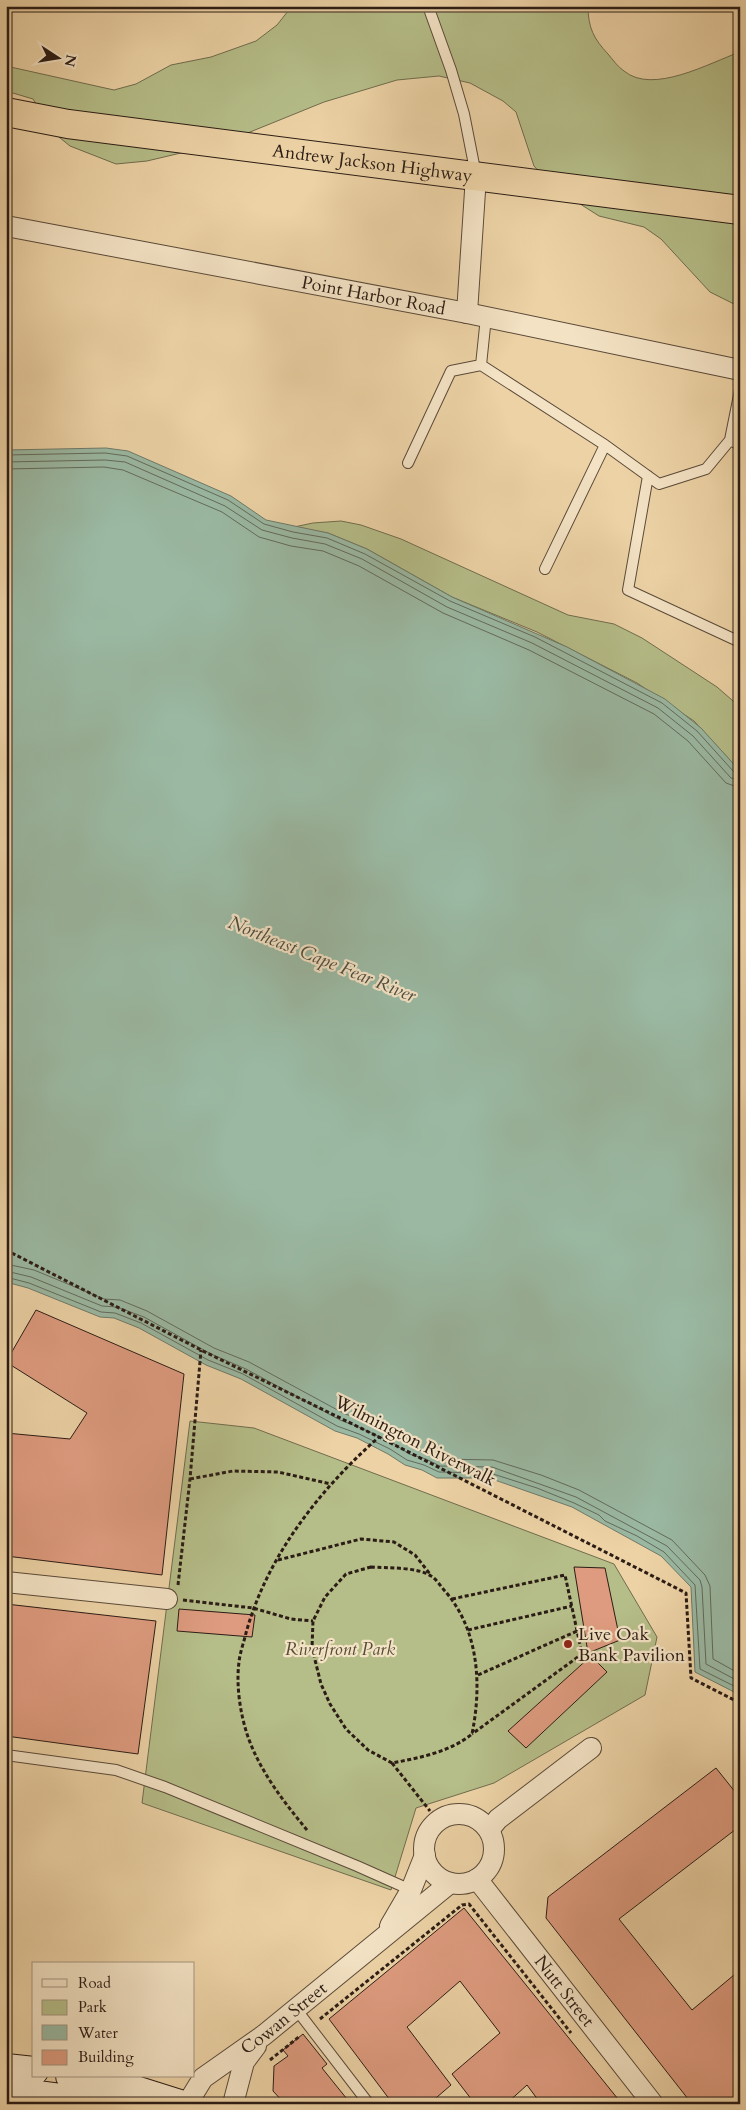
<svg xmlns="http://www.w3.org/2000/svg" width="746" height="2110" viewBox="0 0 746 2110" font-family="Cardo,serif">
<rect width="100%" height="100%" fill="#ecd2a5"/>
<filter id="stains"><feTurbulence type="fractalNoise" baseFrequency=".004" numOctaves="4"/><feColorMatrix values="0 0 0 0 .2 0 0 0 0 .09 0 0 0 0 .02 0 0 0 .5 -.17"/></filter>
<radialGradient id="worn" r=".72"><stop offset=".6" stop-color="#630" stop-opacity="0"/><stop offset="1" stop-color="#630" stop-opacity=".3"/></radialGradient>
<path fill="#b5bd88" stroke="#706c4e" d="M292,6h296c0,22 6,33 20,48 5,6 10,13 16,17 29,24 85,-8 116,-19v255l-30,-15 -49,-53 -17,-12 -45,-11 -47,-30 -18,-20 -18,-54 -13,-11 -33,-18 -31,-7 -42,4 -73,22 -101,41 -76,18 -31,3 -46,-18 -16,-13 -21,-34 -20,-6 -7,1v-28l108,24 22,-6 35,-19 40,-8 45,-16 21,-16z
M341,521l20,4 40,14 167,76 46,9 28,14 75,49 23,20v64l-46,-50 -57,-38 -100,-51 -85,-35 -85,-48 -39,-16 -34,-6 19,-4z
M190,1421l64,7 360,136 43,73 -12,58 -151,88 -78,25 -25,82 -249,-87z"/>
<path fill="#9ab8a2" stroke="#6e7a6a" d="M106,448l22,3 103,45 35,24 62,13 39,16 85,48 115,50 98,52 36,29 39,43v924l-45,-23 -4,-85 -30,-31 -89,-49 -83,-29h-52l-15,-8 -17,-5 -17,-11 -31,-16 -22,-7 -94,-52 -35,-14 -67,-37 -25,-10 -14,-1 -72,-29 -22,-6v-832z"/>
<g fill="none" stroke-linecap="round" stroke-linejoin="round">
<path stroke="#626a5c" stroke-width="1" d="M6,455l99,-2 22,3 101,44 36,24 29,8 34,6 38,16 85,47 85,36 127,66 35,28 37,41 6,2
M6,462l99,-2 20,2 100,44 37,24 30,8 33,6 37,15 85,48 85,36 126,65 35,28 38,42 9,2
M6,469l98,-2 19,3 99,42 37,25 32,9 32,5 36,15 84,47 86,37 125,64 34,27 38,42 14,5
M6,1264l28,6 70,29 16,1 27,11 67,37 35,14 94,51 21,8 32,16 16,10 30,12 51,1 48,15 38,15 93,50 33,35 5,11 3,73 27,15
M6,1271l25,6 71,29 15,1 27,10 67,37 35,15 94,51 21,8 32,15 16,11 17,5 14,7 52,1 84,30 91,49 33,34 2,7 4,77 34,18
M6,1277l23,6 72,29 14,1 26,10 67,37 35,14 94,52 22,8 31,15 17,11 17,5 15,7 51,1 47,15 37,15 25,12 6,6 32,15 27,16 31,33 5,84 40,20"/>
</g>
<path fill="#de9b7f" stroke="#2b1c15" d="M36,1310l148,64 -22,201 -156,-19v-123l64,6 17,-26 -81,-51z
M574,1567l31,1 15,72 -32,13z
M6,1604l150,17 -18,133 -132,-18z
M179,1609l76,6 -3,22 -75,-6z
M591,1656l16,16 -81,76 -18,-17z
M716,1768l24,30v28l-121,93 73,91 48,-40v134h-48l-146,-186 2,-21z
M464,1908l158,196h-81l-14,-19 -21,19h-31l-23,-30 48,-41 -40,-52 -53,46 44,58 -22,19h-36l-64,-85z
M303,2034l24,30 -5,4 29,36h-66l-12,-13 1,-25 14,-10 -5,-6z"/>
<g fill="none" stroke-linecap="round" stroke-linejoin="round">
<defs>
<path id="lane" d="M428,6l23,64 13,44 12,61
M481,365l124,80 -60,124
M730,440l10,-50
M605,445l54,39 47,-15 24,-29 10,5
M408,463l43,-92 30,-6 5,-48
M648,476l-20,114 112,52
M6,1755l110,15 49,17 192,79 54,24
M296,2009l73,95"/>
<g id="street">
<path id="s1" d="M6,226l461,87 273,57"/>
<path d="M467,313l9,-137"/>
<path d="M6,1582l161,17"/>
<circle cx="459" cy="1849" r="35"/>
<path d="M489,1830l9,-11 93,-71"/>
<path id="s2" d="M477,1879l176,225"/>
<path d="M390,1926l21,-36 14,-35"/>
<path id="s3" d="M187,2104l16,-26 61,-43 186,-152"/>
<path d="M233,2104l11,-42 12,-16"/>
</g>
<path id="secondary" d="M6,2068l28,3
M70,2076l37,5 73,23
M6,2091l101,13"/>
<g id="highway">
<path id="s4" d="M6,112l62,12 672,86"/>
</g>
</defs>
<use href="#lane" stroke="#5b4a39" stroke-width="12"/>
<use href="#street" stroke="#5b4a39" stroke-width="22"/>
<use href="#secondary" stroke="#2b1c15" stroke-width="30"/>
<use href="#highway" stroke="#2b1c15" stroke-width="30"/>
<path stroke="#2b1c15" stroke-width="3" stroke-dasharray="4 2.5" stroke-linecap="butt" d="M6,1250l195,100 178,87 307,156 5,85 49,25
M190,1479l43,-8 45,1 53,12
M278,1560l83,-21 33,3 21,13 15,19
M371,1567c15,1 48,0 60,9 5,3 9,9 13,14 35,39 38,95 28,144 -22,18 -53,24 -80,29l-24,-13 -22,-21 -16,-25 -9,-20 -9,-36 1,-27 12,-24 21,-23z
M178,1585l12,-106 11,-129
M452,1599l113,-24 17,79 -110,80
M183,1600l70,8 38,11 22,2
M468,1630l104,-24
M478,1675l99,-44
M392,1763l38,48
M307,1830c-24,-29 -48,-60 -60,-96 -7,-22 -11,-49 -8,-72 1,-10 5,-20 7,-29 21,-77 74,-144 133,-196
M320,2019l142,-114 7,-1 102,129
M270,2060l30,-24"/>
<use href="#lane" stroke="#f3e2c4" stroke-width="10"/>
<use href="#street" stroke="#f3e2c4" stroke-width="20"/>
<use href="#secondary" stroke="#f3e2c4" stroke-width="28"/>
<use href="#highway" stroke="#ecd2a5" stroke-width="28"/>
</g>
<circle fill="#8f2418" stroke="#f3e2c4" stroke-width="2" cx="568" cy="1644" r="5"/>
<g text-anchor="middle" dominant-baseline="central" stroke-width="4.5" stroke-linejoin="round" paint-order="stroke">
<g font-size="18" fill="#2b1c15" stroke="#f3e2c4">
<text stroke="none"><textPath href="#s4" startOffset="370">Andrew Jackson Highway</textPath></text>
<text stroke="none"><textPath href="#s1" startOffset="374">Point Harbor Road</textPath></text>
<text transform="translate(415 1441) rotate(27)">Wilmington Riverwalk</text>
<text stroke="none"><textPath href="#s2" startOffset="142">Nutt Street</textPath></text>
<text stroke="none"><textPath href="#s3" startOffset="131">Cowan Street</textPath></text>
</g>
<g font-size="18" fill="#2b1c15" stroke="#f3e2c4" text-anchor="start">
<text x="578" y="1634">Live Oak<tspan x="578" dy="21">Bank Pavilion</tspan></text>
</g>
<g font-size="18" font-style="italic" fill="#544c38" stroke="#f3e2c4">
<text x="340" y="1649">Riverfront Park</text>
</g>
<g font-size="19" font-style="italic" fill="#4c4b3f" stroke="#f3e2c4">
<text transform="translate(322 959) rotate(22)">Northeast Cape Fear River</text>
</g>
</g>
<rect width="746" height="2110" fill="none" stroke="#ecd2a5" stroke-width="25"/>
<rect x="8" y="8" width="731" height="2095" fill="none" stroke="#2b1c15" stroke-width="2.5"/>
<rect x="12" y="12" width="721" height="2085" fill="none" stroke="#2b1c15"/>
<rect x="32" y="1962" width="162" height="115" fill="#f3e2c4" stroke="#a3937e"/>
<rect x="42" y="1979" width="25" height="8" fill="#f3e2c4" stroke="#a3937e"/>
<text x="78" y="1988" font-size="15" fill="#2b1c15">Road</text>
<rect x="42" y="2000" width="25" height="15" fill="#b5bd88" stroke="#a3937e"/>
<text x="78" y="2012" font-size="15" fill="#2b1c15">Park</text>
<rect x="42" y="2025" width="25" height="15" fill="#9ab8a2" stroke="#a3937e"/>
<text x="78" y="2038" font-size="15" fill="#2b1c15">Water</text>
<rect x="42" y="2050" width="25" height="15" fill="#de9b7f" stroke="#a3937e"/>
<text x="78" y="2062" font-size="15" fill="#2b1c15">Building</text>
<g transform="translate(58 58) rotate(102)" stroke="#f3e2c4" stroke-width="4" paint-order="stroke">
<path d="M0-4L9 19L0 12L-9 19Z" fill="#2b1c15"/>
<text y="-8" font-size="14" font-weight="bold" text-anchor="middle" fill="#2b1c15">N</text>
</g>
<rect width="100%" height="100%" filter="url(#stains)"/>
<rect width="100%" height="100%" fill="url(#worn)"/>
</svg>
